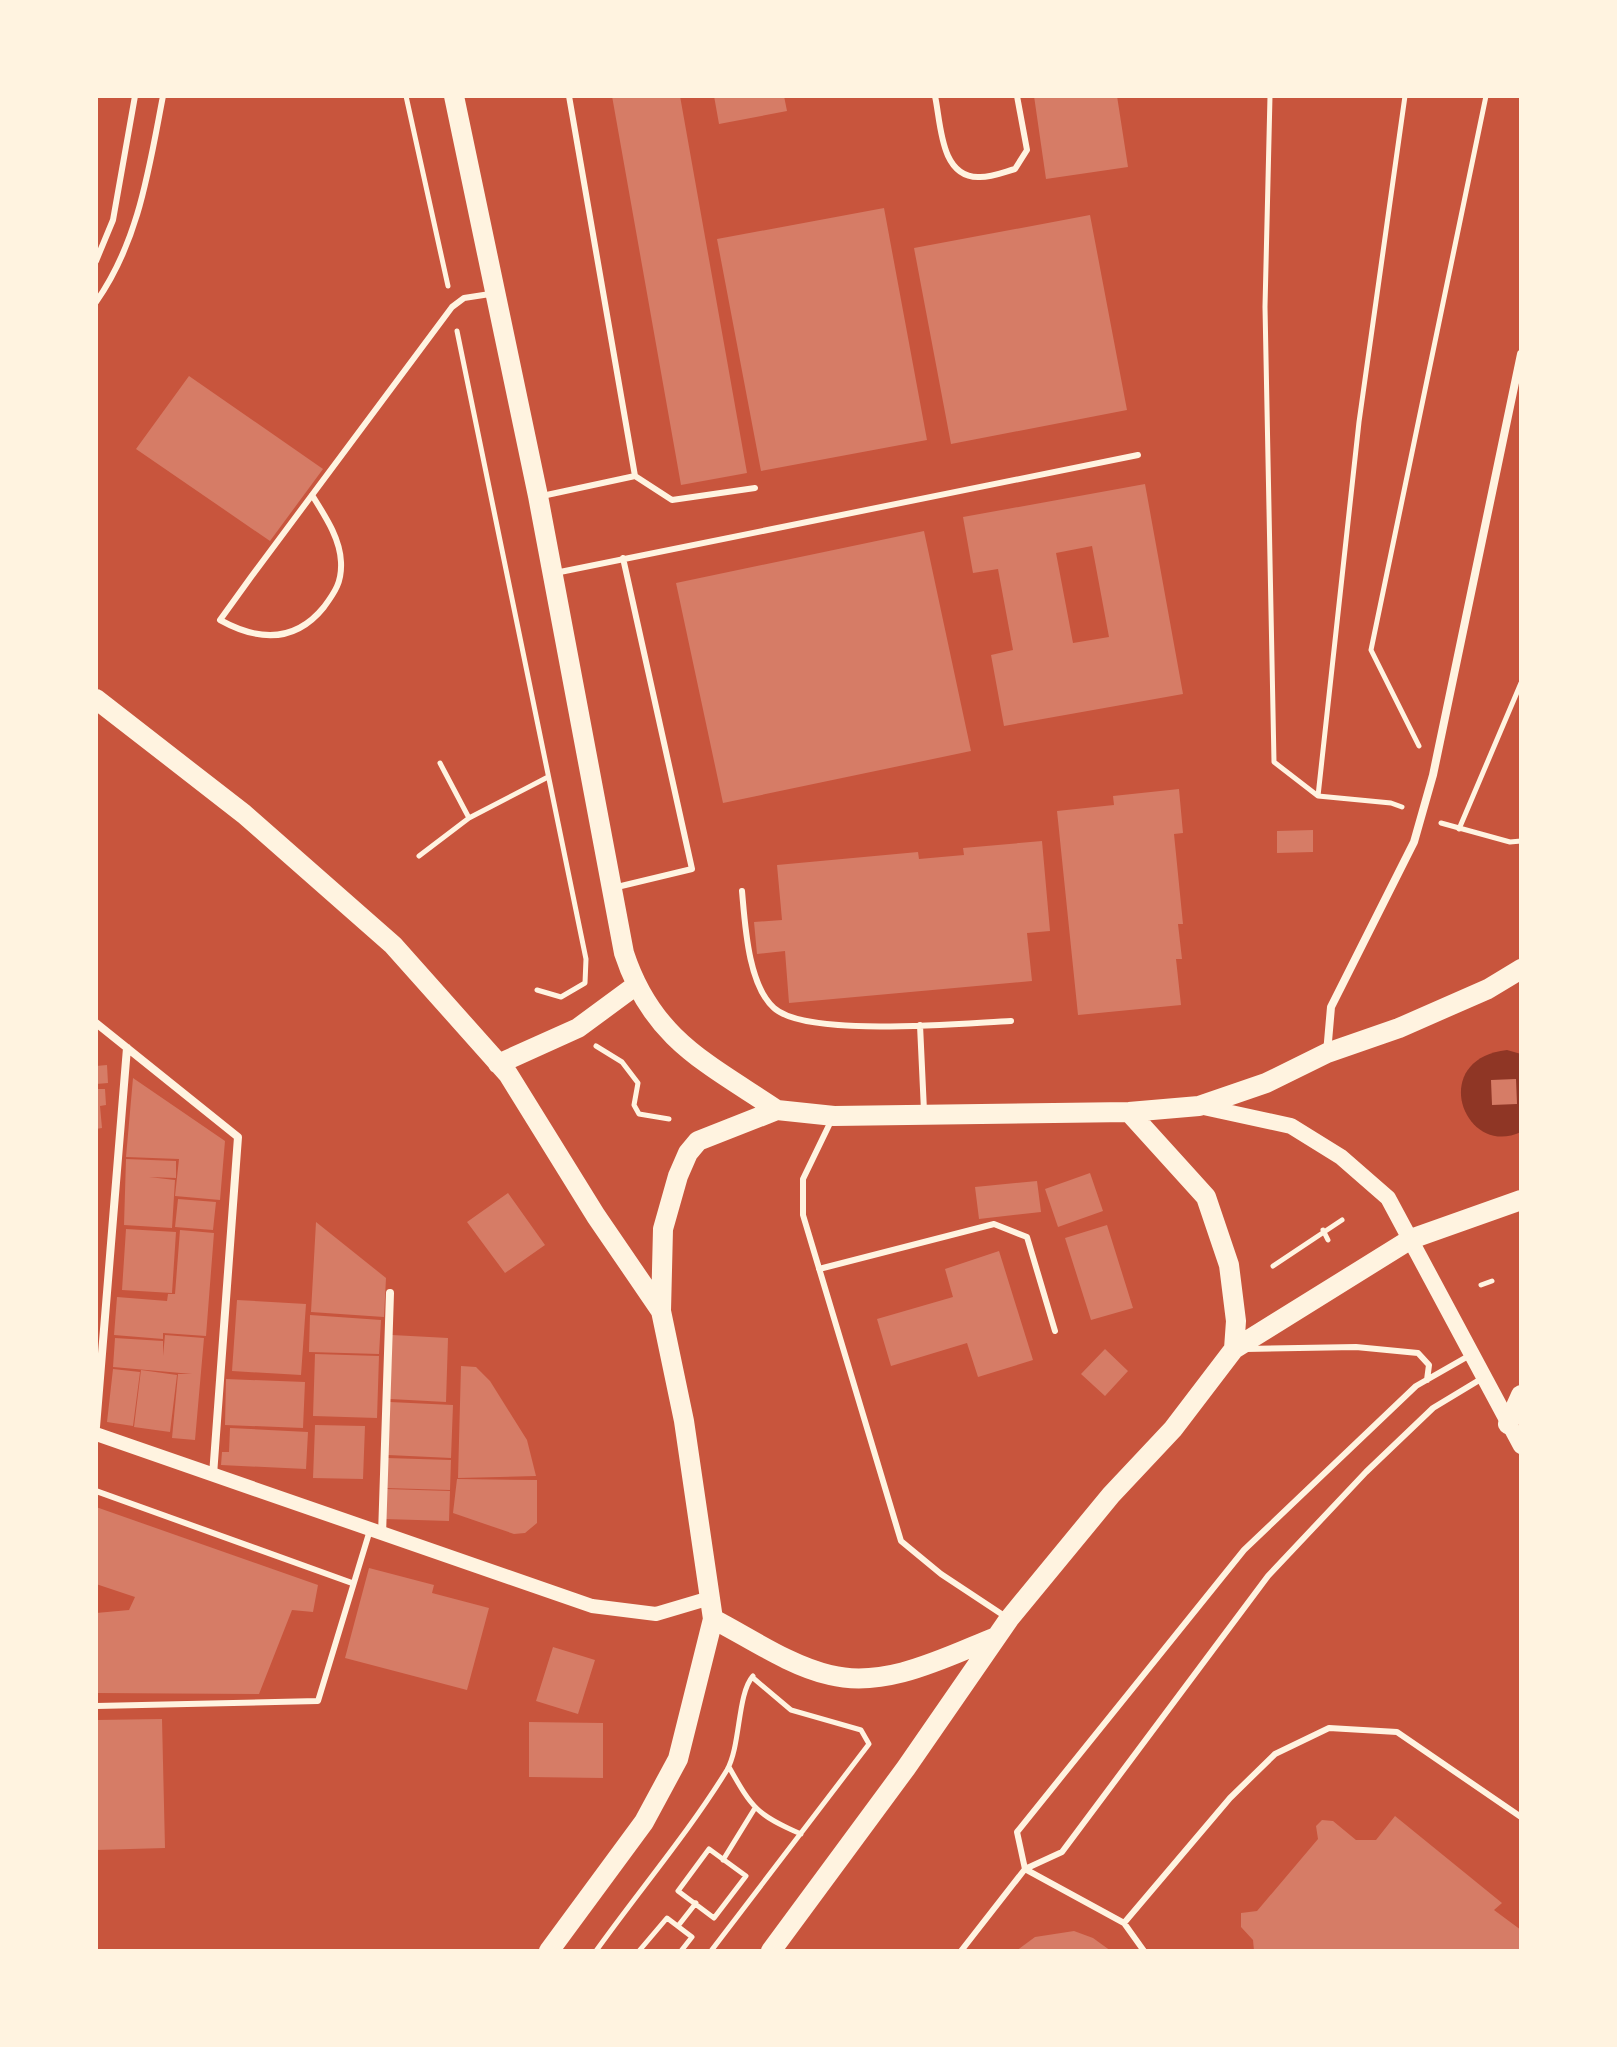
<svg xmlns="http://www.w3.org/2000/svg" width="1617" height="2047" viewBox="0 0 1617 2047" font-family="Karla,sans-serif">
<rect width="100%" height="100%" fill="#c8553d"/>
<path fill="#8f3625" d="M1507,1050l14,4v78c-57,27 -94,-73 -14,-82z"/>
<path fill="#d67c66" fill-rule="evenodd" d="M612,96h68l67,377 -66,12z
M714,96h70l3,15 -68,13z
M1034,96h83l11,71 -82,12z
M884,208l43,232 -166,31 -44,-232z
M1090,215l37,195 -176,34 -37,-196z
M189,376l134,93 -53,72 -134,-92z
M1145,484l38,210 -179,32 -13,-71 22,-5 -15,-81 -25,4 -10,-56zM1092,546l17,91 -36,6 -17,-90z
M924,531l47,220 -248,52 -47,-220z
M1179,789l4,44 -9,1 9,90h-5l4,35h-6l5,46 -103,10 -21,-204 57,-6 -1,-9z
M1313,830v22l-36,1v-22z
M1042,841l8,90 -23,2 5,48 -243,22 -4,-52 -28,3 -3,-32 28,-2 -5,-55 141,-13 1,7 45,-4 -1,-7z
M107,1065l1,18 -12,1v-18z
M133,1078l92,63 -5,59 -45,-4 4,-37 -53,-2z
M1516,1079l1,25 -25,1 -1,-25z
M96,1089h9l1,16 -6,1 2,22 -6,1z
M126,1159l50,2v17l-27,-1 26,3 -3,48 -48,-3z
M1090,1173l13,38 -45,16 -13,-38z
M1037,1181l4,31 -62,7 -4,-32z
M508,1193l37,52 -40,28 -38,-51z
M178,1199l38,3 -3,28 -38,-3z
M316,1222l70,56 -2,39 -73,-5z
M1107,1225l26,83 -42,12 -26,-82z
M126,1229l50,3 -4,61 -50,-3z
M180,1230l34,3 -8,103 -43,-3v6l-49,-4 3,-38 50,4 1,-7h7z
M999,1251l34,109 -55,17 -11,-34 -76,23 -14,-47 76,-22 -8,-28z
M237,1300l69,4 -5,71 -69,-4z
M310,1315l71,5 -2,34 -70,-2z
M165,1335l39,3 -9,102 -23,-2 6,-64h14l-79,-7 2,-29 48,3v15z
M392,1335l56,3 -2,64 -56,-3z
M1105,1349l23,22 -23,25 -24,-22z
M315,1354l64,2 -2,62 -64,-2z
M461,1366l15,1 14,14 37,59 9,36 -78,2z
M113,1369l27,3 -7,54 -26,-4z
M141,1370l36,5 -7,57 -36,-5z
M226,1379l79,3 -2,46 -78,-3z
M390,1402l63,3 -2,53 -63,-3z
M315,1425l50,1 -2,53 -50,-1z
M230,1428l78,4 -2,37 -85,-4 1,-13h7z
M387,1458l64,2 -1,30 -64,-2z
M457,1479l80,1v43l-12,10 -11,1 -61,-21z
M386,1489l64,2 -1,30 -64,-2z
M96,1507l222,78 -5,27 -21,-2 -33,84 -163,-1v-80l33,-3 6,-13 -39,-13z
M369,1568l65,17 -2,8 57,15 -22,82 -122,-32z
M553,1647l42,13 -17,54 -42,-13z
M162,1719l3,129 -69,2v-130z
M529,1722l74,1v55l-74,-1z
M1395,1816l107,87 -8,7 27,20 -2,21h-265l-1,-11 -12,-13v-14l16,-2 61,-72 -2,-13 6,-6 11,1 23,19h20z
M1074,1931l19,7 18,13h-95l19,-14z"/>
<g fill="none" stroke-linecap="round" stroke-linejoin="round">
<path stroke="#fff3e0" stroke-width="5" d="M406,96l42,190
M1270,96l-5,211 9,455 44,34 73,7 11,4
M457,331l129,628 -1,24 -24,14 -24,-7
M1419,746l-48,-96 115,-554
M440,763l29,55
M1318,796l41,-374 46,-326
M1441,823l69,19 11,-1
M1459,829l62,-146
M419,856l50,-38 79,-41
M596,1046l26,16 16,21 -4,22 5,9 30,5
M1323,1230l5,10
M1273,1266l69,-46
M1481,1285l11,-4
M729,1767c23,41 28,48 72,67
M709,1849l37,27 -32,42 -36,-27z
M723,1860l32,-52
M678,1926l18,-23
M596,1951c42,-59 93,-119 131,-181 14,-25 10,-76 26,-94
M639,1951l28,-33 25,19 -11,14
M711,1951l158,-207 -8,-14 -70,-20 -39,-33"/>
<path stroke="#fff3e0" stroke-width="6" d="M935,96c6,27 5,81 43,81 12,1 26,-5 37,-8l12,-19 -10,-54
M96,261l17,-41 22,-124
M96,302c43,-61 53,-134 67,-206
M635,476l37,24 83,-12
M312,495c13,21 28,43 29,67 1,20 -6,30 -17,45 -29,36 -66,34 -104,13l31,-43 201,-270 12,-9 26,-4
M542,496l93,-20 -66,-380
M555,573l583,-118
M617,887l75,-18 -69,-311
M742,891c3,33 6,94 32,117 33,30 190,15 237,13
M920,1025l4,86
M832,1119l-29,60v36l98,326 40,33 65,43
M819,1269l175,-45 33,13 28,94
M1245,1349l111,-2 62,6 11,12 -2,15
M96,1491l256,92
M96,1706l222,-5 52,-171
M1124,1923l106,-125 45,-44 54,-26 68,4 124,85
M961,1951l64,-82 37,-17 206,-276 98,-104 67,-64 48,-29
M1144,1951l-20,-28 -99,-54 -8,-37 227,-282 172,-164 56,-32"/>
<path stroke="#fff3e0" stroke-width="8" d="M96,1023l142,114 -25,338
M1327,1053l4,-46 83,-165 19,-67 88,-421
M96,1427l31,-379
M382,1535l8,-242"/>
<path stroke="#fff3e0" stroke-width="14" d="M96,1434l496,172 64,8 54,-16"/>
<path stroke="#fff3e0" stroke-width="16" d="M1199,1106l92,20 50,31 47,41 133,248"/>
<path stroke="#fff3e0" stroke-width="20" d="M454,96l84,400 86,457c28,86 83,110 153,157
M96,699l148,115 149,131 115,129 88,142 65,95
M498,1064l80,-36 57,-42
M1234,1349l177,-110 110,-39
M1508,1424l13,-29
M713,1619c37,19 77,47 117,56 56,14 116,-18 166,-38
M549,1951l95,-129 34,-63 35,-140 -29,-198 -23,-110 2,-82 15,-53 10,-23 10,-12 79,-31 57,6 295,-4 70,-6 67,-23 61,-30 72,-25 89,-39 33,-20
M771,1951l135,-183 103,-149 102,-124 62,-66 61,-80 2,-28 -7,-56 -23,-68 -77,-85"/>
</g>
<rect width="1617" height="2047" fill="none" stroke="#fff3e0" stroke-width="196"/>
</svg>
